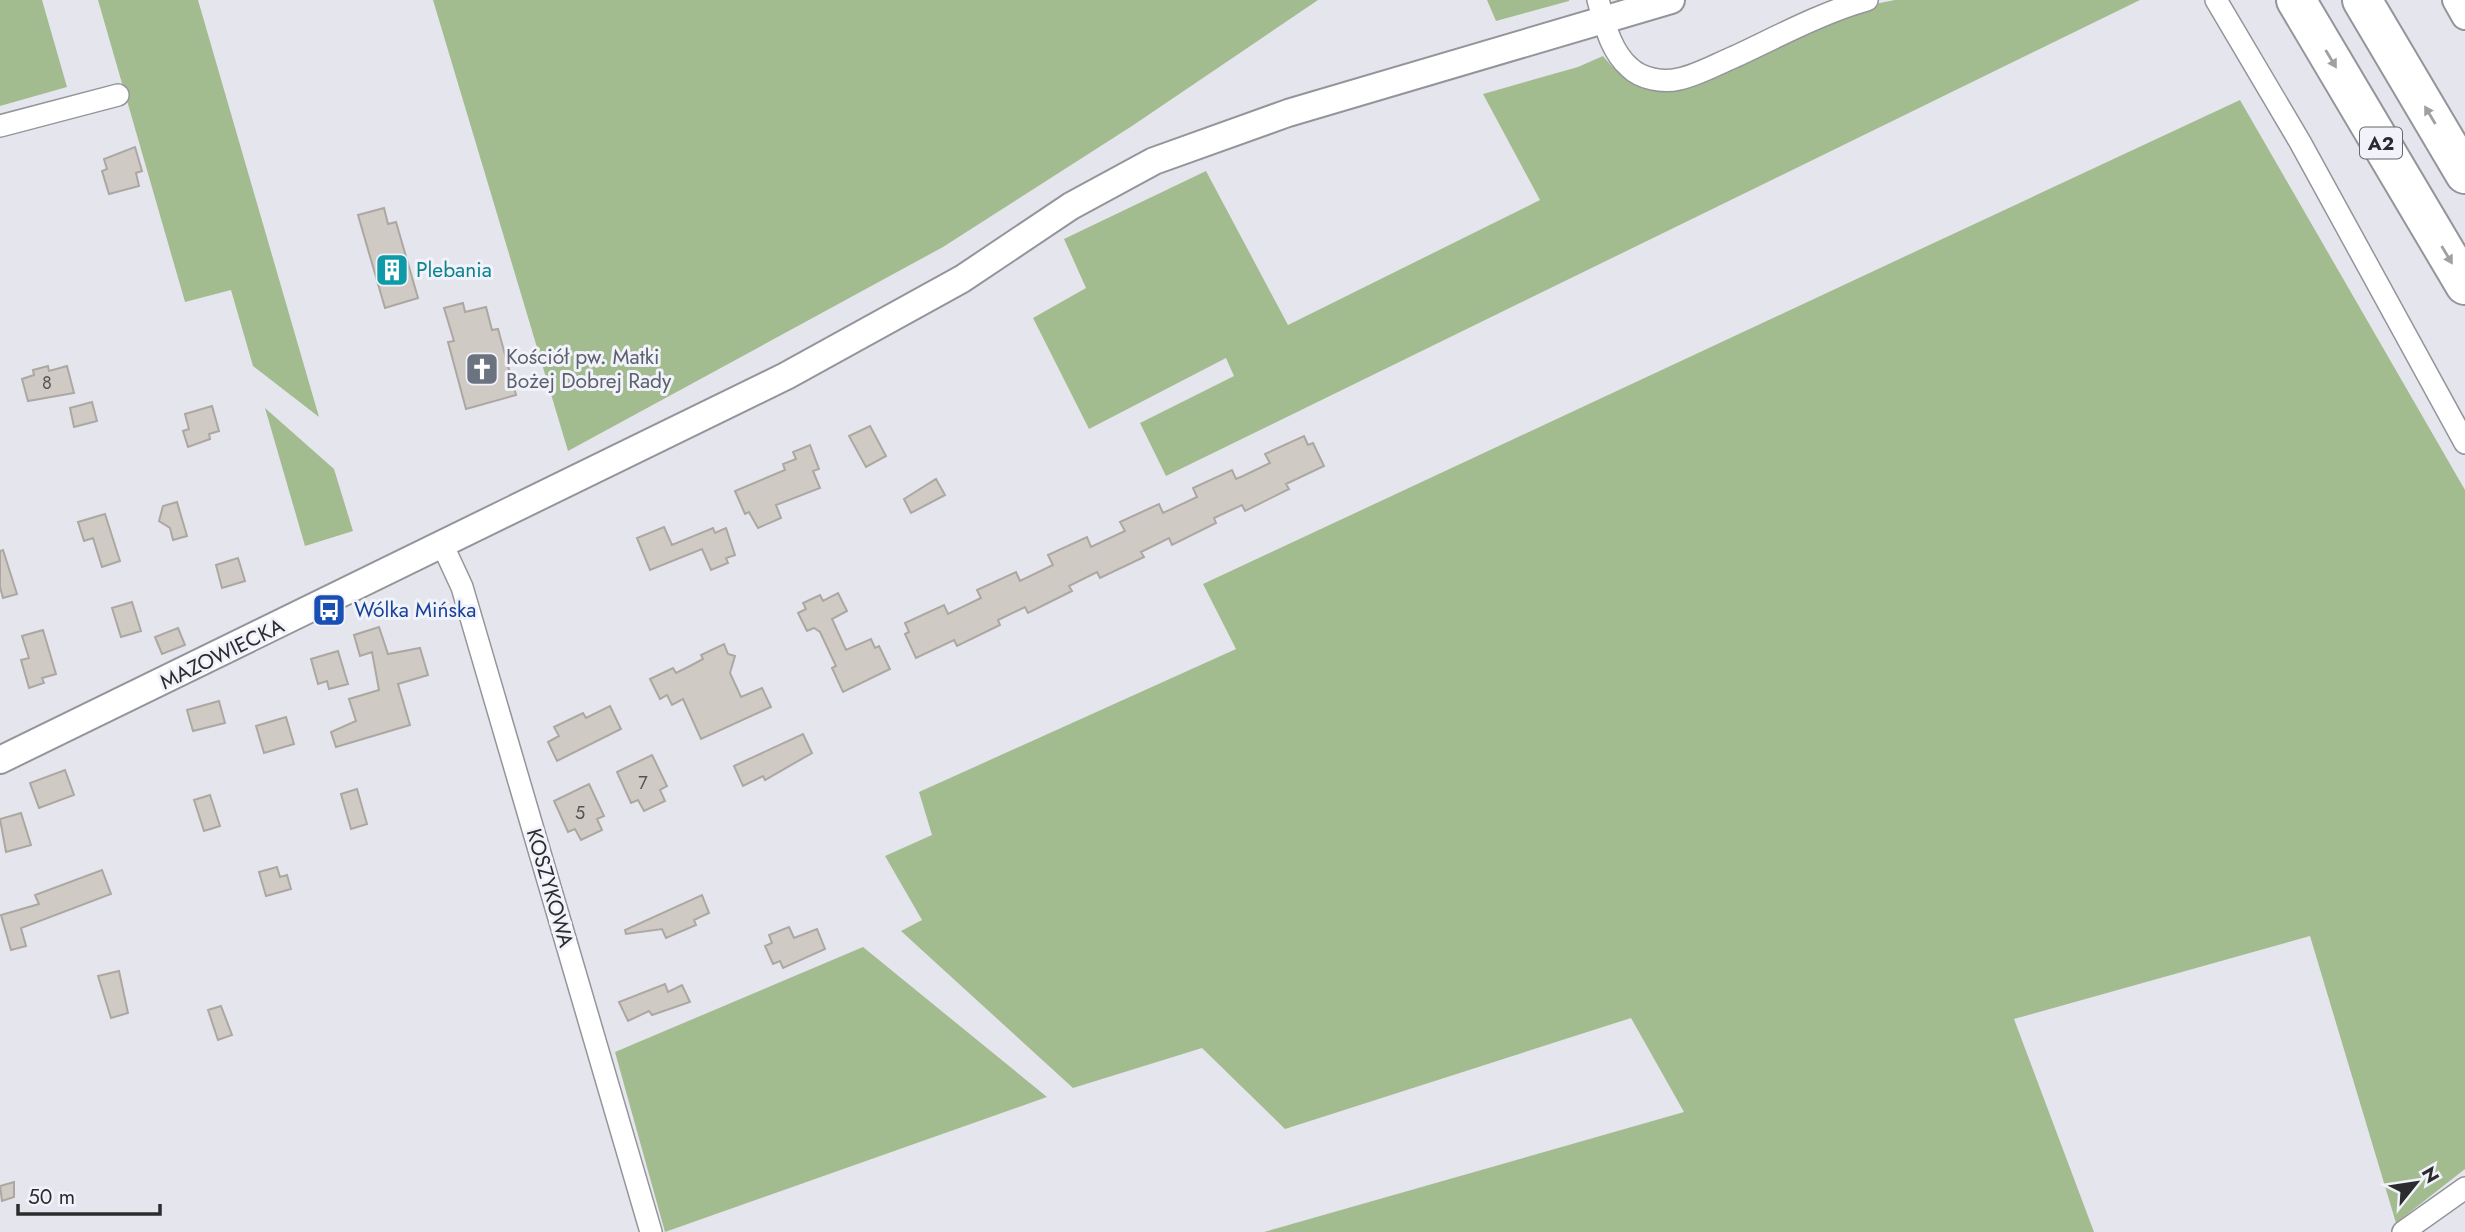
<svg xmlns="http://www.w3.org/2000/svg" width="2465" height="1232" viewBox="0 0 2465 1232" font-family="Jost,sans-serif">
<rect width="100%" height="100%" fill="#e5e5ed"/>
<path fill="#a3bc8f" d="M0,0h42l25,87 -67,19z
M98,0h100l121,417 -66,-51 -22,-76 -46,12z
M433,0h885l-186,126 -189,121 -375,204z
M1487,0h82v1l-73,20z
M1895,0h245l-974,476 -26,-53 94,-47 -8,-18 -137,71 -56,-111 53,-30 -22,-49 142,-68 82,154 252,-125 -57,-106 95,-27 25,-11c19,24 41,37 72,35l190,-85z
M2240,100l225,390v679l-69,54 -86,-287 -296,83 80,213h-830l420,-120 -53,-94 -346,111 -83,-81 -129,40 -172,-157 21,-11 -37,-64 47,-21 -13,-43 317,-143 -33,-65z
M265,408l69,61 19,62 -48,15z
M863,947l184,150 -382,135 -50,-180z"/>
<path fill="#d0cac4" stroke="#ada7a1" stroke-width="2" d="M135,147l7,24 -6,2 3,13 -30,8 -7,-23 5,-2 -3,-10z
M384,208l4,16 8,-2 22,76 -33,10 -27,-93z
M463,303l2,9 21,-5 6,23 6,-1 18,66 -50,14 -18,-67 6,-1 -10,-33z
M48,366l1,5 18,-5 7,27 -46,8 -6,-22 12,-4 -1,-5z
M92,402l5,19 -23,6 -4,-19z
M212,406l7,25 -10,3 1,5 -22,8 -5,-16 6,-2 -4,-15z
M870,426l16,30 -20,11 -17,-31z
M1304,436l4,9 5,-2 11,23 -38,18 3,5 -44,22 -3,-6 -28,13 2,5 -44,22 -3,-7 -28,14 3,5 -44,21 -3,-6 -28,14 3,5 -44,22 -3,-6 -27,13 2,5 -43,21 -3,-6 -38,18 -11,-24 4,-2 -4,-9 39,-18 4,9 33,-16 -4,-8 39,-18 4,9 33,-16 -5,-10 39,-18 4,10 34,-16 -5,-9 39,-18 4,9 34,-16 -4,-9 39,-18 4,9 7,-3 27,-13 -5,-9z
M810,445l9,24 -6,2 7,17 -44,17 5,13 -23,10 -9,-16 -4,2 -10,-23 50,-21 -2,-6 13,-5 -3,-7z
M936,479l9,16 -34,18 -7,-14z
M177,502l10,34 -14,4 -3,-12 -11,-7 4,-15z
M105,514l15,47 -18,6 -9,-29 -9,3 -6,-19z
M664,527l8,18 41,-17 2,5 11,-5 9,27 -9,3 2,5 -17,7 -9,-21 -52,21 -13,-32z
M3,550l14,44 -14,4 -3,-11v-36z
M238,558l7,23 -23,7 -6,-23z
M838,593l9,18 -15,8 14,31 25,-11 4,9 4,-2 11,23 -47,23 -11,-24 4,-2 -16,-34 -6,-4 -7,3 -9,-18 8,-4 -3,-6 17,-8 3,6z
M132,602l9,29 -20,6 -9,-29z
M379,627l9,27 32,-6 8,27 -30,9 12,41 -74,22 -5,-15 25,-11 -7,-22 30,-9 -7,-38 -12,4 -6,-21z
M178,628l7,17 -23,9 -7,-17z
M43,630l13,44 -14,4 2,5 -15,5 -8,-28 8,-2 -7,-22z
M724,644l4,10 7,2 -5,17 11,24 21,-9 9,19 -70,32 -18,-40 -11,6 -5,-10 -7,4 -10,-20 23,-11 3,5 14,-7 13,-7 -2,-4z
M338,651l10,33 -19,5 -2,-8 -9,3 -7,-25z
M219,701l6,22 -32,8 -6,-21z
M610,706l11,23 -64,32 -9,-19 11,-6 -5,-9 29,-14 3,5z
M286,717l8,27 -30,9 -8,-27z
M803,734l9,19 -47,27 -2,-4 -20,10 -9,-20z
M652,755l15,31 -7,4 5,11 -21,10 -6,-11 -7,3 -14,-31z
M65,770l9,25 -35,13 -9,-25z
M589,784l15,32 -7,3 5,11 -21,10 -6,-11 -7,3 -14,-31z
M357,789l10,35 -16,5 -10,-35z
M210,795l10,31 -16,5 -10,-31z
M21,813l10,32 -25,7 -6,-33z
M277,867l3,10 7,-2 4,14 -25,7 -7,-24z
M102,870l9,24 -90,34 5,18 -15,4 -10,-35 38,-11 -4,-9z
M702,895l7,18 -15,7 2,5 -30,13 -4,-9 -36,5 -1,-4z
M789,927l5,11 23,-9 8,20 -42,19 -3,-7 -7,3 -8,-18 7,-3 -3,-8z
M119,971l9,42 -17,5 -13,-42z
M665,984l3,8 14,-7 8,17 -38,13 -3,-4 -21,10 -9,-19z
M221,1006l11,29 -14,5 -10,-30z
M14,1182v15l-12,4 -2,-15z"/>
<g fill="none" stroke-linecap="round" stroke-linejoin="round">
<defs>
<path id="minor" d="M1598,0c7,24 12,50 31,67 12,12 34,16 50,12 19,-4 38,-15 55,-22 43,-20 87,-44 133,-57
M2216,0l84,142 165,301
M0,126l118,-31
M443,546l19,41 189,645
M2403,1232l62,-44"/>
<path id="tertiary" d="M2456,0l9,16
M0,760l786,-384 176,-97 109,-73 83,-45 134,-48 383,-113"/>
<path id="motorway" d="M2296,0l169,285
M2362,0l103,174"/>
</defs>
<use href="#minor" stroke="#94949b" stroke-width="24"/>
<use href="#tertiary" stroke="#94949b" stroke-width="30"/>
<use href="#motorway" stroke="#94949b" stroke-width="42"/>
<use href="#minor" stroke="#fff" stroke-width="21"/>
<use href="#tertiary" stroke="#fff" stroke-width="26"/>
<use href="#motorway" stroke="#fff" stroke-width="38"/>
</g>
<defs><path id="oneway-solid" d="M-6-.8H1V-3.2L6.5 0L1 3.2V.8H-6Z" transform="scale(1.75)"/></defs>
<g fill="#a0a0a1">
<use href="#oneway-solid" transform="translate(2331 59) rotate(59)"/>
<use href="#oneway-solid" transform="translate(2430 115) rotate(-121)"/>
<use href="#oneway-solid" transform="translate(2447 255) rotate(59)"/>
</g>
<defs>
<symbol id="building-square" viewBox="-11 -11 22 22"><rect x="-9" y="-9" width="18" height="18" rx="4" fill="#0f9aa8" stroke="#f2f2fa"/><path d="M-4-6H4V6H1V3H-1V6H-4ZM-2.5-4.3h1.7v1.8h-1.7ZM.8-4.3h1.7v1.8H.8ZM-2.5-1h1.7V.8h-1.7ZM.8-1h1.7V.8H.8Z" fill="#fff"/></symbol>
<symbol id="church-square" viewBox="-11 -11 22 22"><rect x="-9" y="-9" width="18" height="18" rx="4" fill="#6b7280" stroke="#f2f2fa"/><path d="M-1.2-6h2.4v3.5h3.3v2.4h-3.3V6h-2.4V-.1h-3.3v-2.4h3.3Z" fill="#fff"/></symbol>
<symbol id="bus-square" viewBox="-11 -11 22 22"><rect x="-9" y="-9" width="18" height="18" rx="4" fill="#1a4fb4" stroke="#f2f2fa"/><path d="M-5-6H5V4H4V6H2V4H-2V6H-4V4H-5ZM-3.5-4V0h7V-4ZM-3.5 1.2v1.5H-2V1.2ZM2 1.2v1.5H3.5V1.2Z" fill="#fff"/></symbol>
</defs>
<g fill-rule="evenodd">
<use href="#building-square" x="373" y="251" width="38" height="38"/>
<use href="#church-square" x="463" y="350" width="38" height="38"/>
<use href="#bus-square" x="310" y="591" width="38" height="38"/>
</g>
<g text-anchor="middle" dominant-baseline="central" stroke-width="6" stroke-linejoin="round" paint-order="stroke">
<g font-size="18" fill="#555454">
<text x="47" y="383">8</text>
<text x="643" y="783">7</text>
<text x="580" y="813">5</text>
</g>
<rect fill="#f2f2fa" stroke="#67676c" stroke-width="2" x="2360" y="127.5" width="42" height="31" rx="5"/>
<g font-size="19" font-weight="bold" fill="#2c2c2f">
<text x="2381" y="143">A2</text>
</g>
<g font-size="21" fill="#0d838f" stroke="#f2f2fa" text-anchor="start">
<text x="416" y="270">Plebania</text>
</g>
<g font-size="21" fill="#5b616d" stroke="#f2f2fa" text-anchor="start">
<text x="506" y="357">Kościół pw. Matki<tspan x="506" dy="24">Bożej Dobrej Rady</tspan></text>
</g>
<g font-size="21" fill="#164399" stroke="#f2f2fa" text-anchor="start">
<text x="354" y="610">Wólka Mińska</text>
</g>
<g font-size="21" fill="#2c2c2f" stroke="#f2f2fa">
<text transform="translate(222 654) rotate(-26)">MAZOWIECKA</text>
<text transform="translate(550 888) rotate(74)">KOSZYKOWA</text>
</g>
</g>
<g transform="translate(2416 1183) rotate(60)" stroke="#f2f2fa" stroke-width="5" paint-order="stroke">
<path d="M0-5L12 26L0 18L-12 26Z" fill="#2c2c2f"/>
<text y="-10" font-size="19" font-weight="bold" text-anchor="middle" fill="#2c2c2f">N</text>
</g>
<path d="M18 1204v10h142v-10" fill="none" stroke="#2c2c2f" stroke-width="3.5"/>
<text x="28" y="1204" font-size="21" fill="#2c2c2f" stroke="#f2f2fa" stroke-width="5" paint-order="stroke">50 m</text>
</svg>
